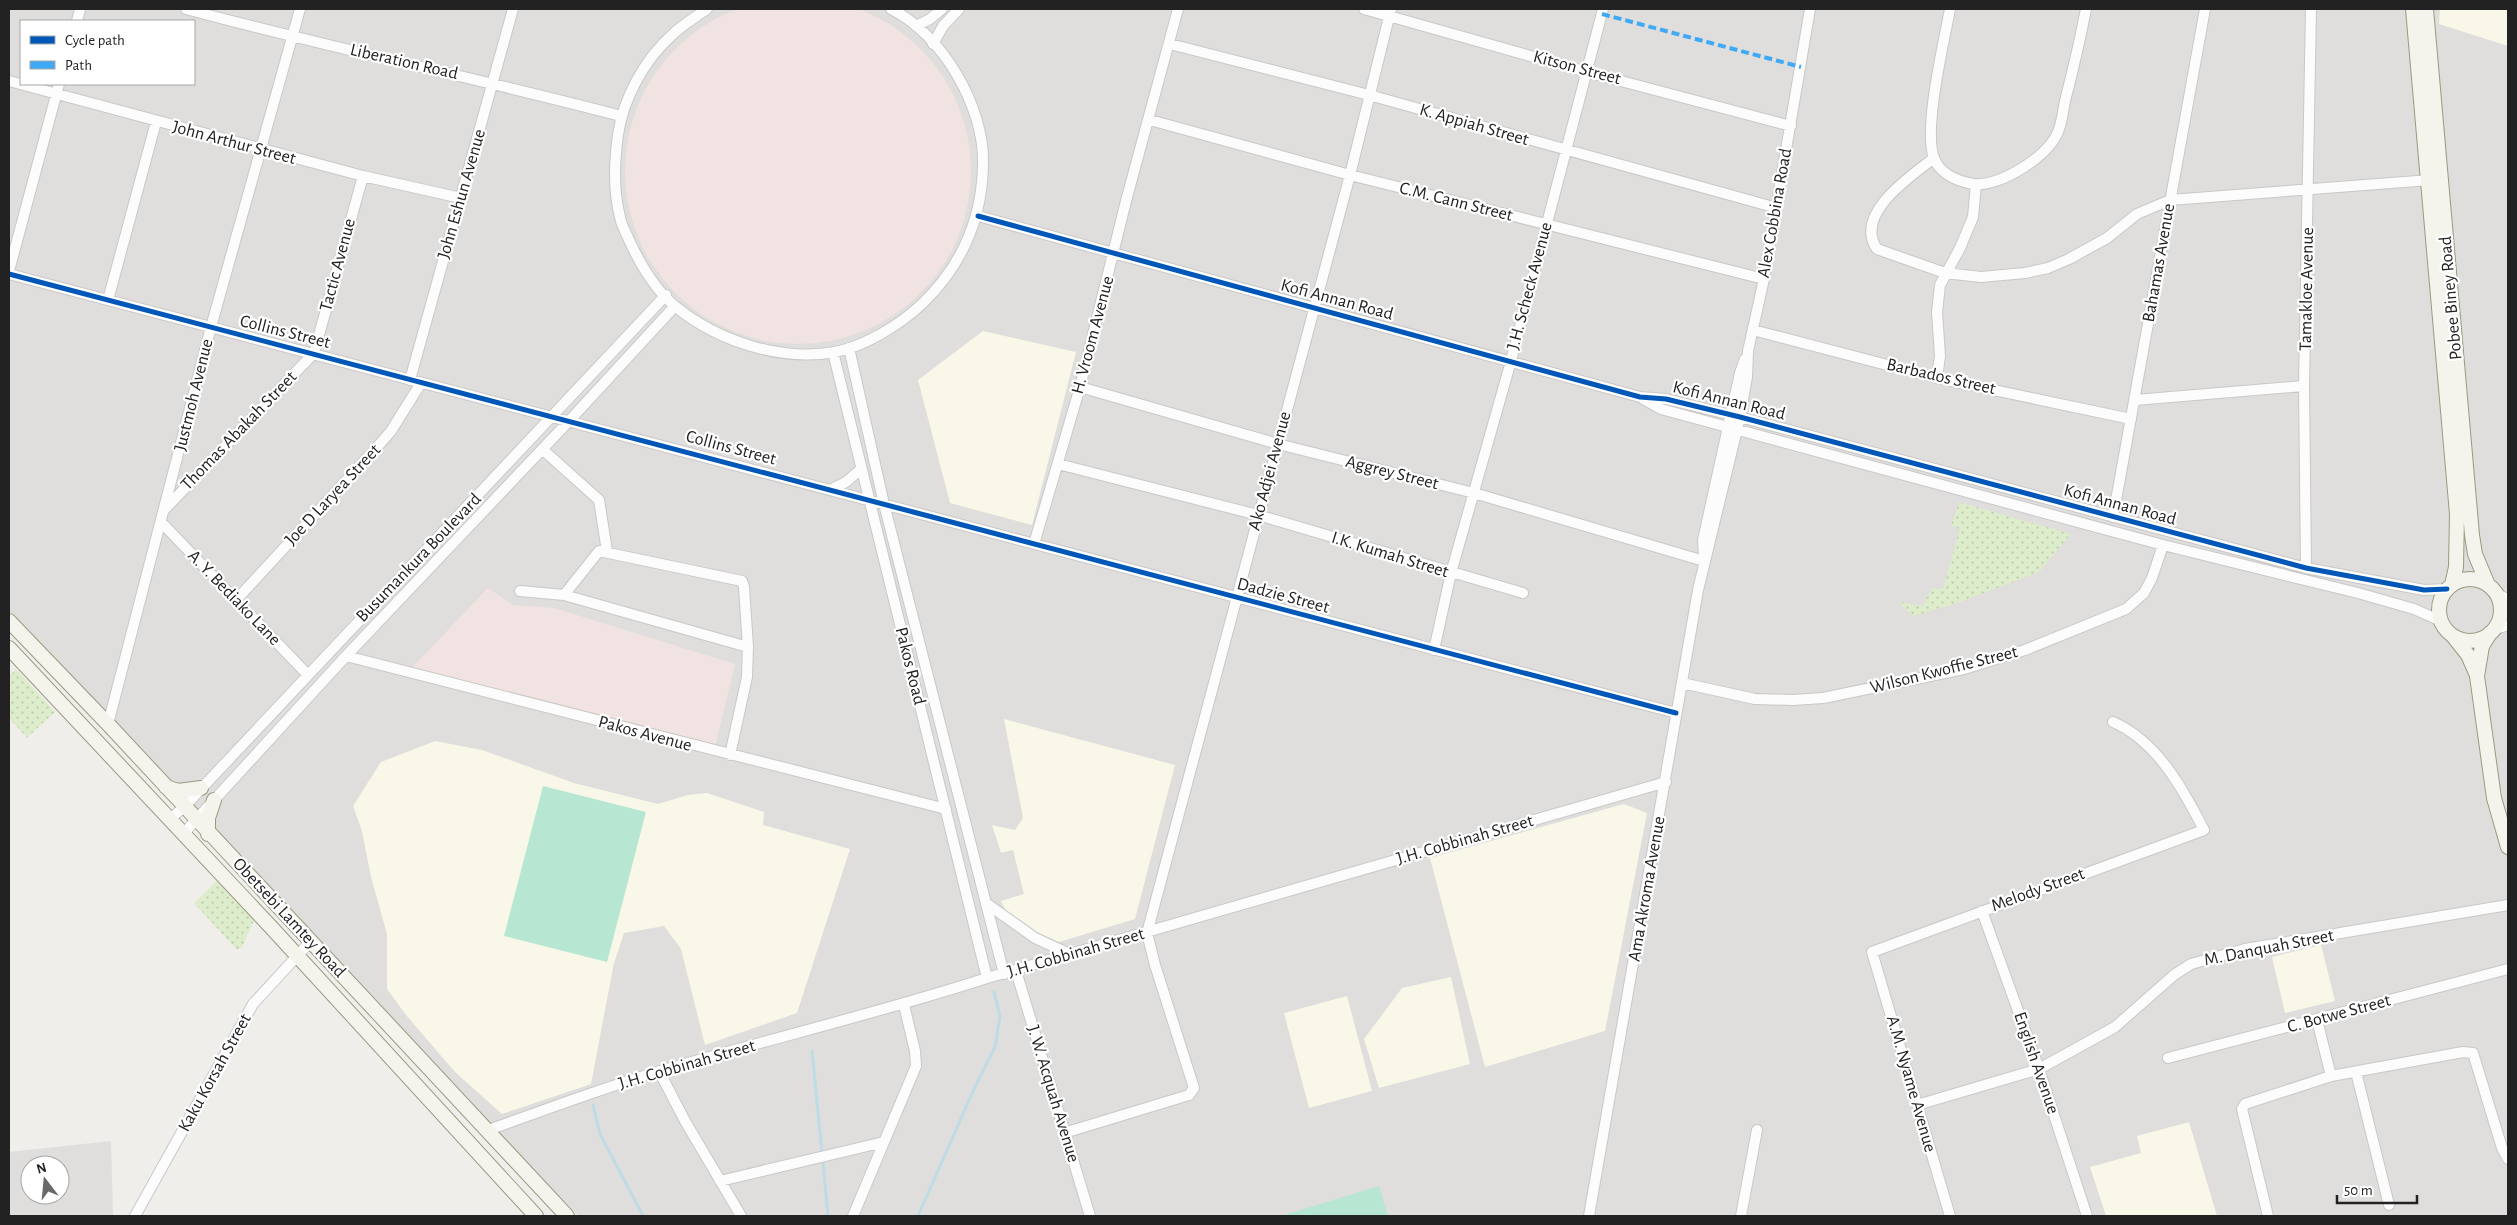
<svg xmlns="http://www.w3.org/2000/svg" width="2517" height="1225" viewBox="0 0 2517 1225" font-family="'Alegreya Sans',sans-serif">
<defs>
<pattern id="grass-dots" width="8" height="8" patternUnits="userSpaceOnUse" patternTransform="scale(1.25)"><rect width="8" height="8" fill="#ddeccb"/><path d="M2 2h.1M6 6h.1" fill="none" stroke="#bdcaae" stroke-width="1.8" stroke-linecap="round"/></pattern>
</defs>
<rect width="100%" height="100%" fill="#f0eeeb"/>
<path fill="#dfdedc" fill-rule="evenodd" d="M9,9h2499v1207h-1929l-269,-274 -301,-328zM21,21h173v63h-173z
M111,1141l2,75h-104v-64zM30,1165h30v30h-30z"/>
<path fill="#f1e3e1" d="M625 171a173 173 0 1 1 346 0a173 173 0 1 1-346 0Z
M488,588l25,17 41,3 181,56 -20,83 -307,-75z"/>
<path fill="#f8f7e8" d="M2440,9h68v37l-69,-22z
M983,331l93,21 -44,173 -82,-22 -32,-123z
M1004,719l171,46 -40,154 -76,23 -49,-22 -9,-19 23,-7 -11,-44 -12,3 -9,-28 23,5 8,-12z
M435,741l47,9 92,33 84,21 30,-9 19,-2 57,19 -1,13 87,24 -53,164 -92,32 -24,-96 -17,-23 -40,7 -10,30 -23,121 -89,30 -47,-42 -49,-57 -19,-26v-55l-16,-57 -9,-46 -9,-25 28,-44z
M1624,804l23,9 -42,218 -120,36 -55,-209z
M2321,945l14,56 -50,12 -13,-56z
M1451,977l19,87 -91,24 -15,-49 38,-51z
M1347,996l25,95 -63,17 -25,-95z
M2189,1122l28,94h-111l-16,-49 51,-14 -4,-17z"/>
<path fill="url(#grass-dots)" d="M1959,502l112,32 -32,38 -90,34 -36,10 -15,-14 25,4 9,-18 11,1 17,-61 -9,-2z
M16,669l39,43 -28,26 -18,-20v-42z
M219,879l37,37 -14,31 -5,3 -43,-47z"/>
<path fill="#b7e6d2" d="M543,786l103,26 -39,150 -103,-26z
M1379,1186l9,30h-107z"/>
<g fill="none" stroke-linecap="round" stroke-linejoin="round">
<path stroke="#bfdbe3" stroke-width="3" d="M812,1051l10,102
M593,1105l7,29 43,82
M823,1163l5,53
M918,1216l56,-127 21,-42 5,-31 -6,-24"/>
<defs>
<path id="street" d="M186,9c144,39 291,69 435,107
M707,9c-11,8 -25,16 -35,26 -28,25 -49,64 -54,100 -4,28 -5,55 2,82 1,8 6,15 9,23 11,24 26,50 47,67 42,34 105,55 159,45 31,-6 66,-28 88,-49 39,-38 59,-84 60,-138 2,-58 -41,-131 -92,-156
M1364,9l223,63 204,54
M1950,9c-6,33 -27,120 -16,149 6,16 23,23 39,26 25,4 74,-27 84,-50 5,-10 6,-23 8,-33 8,-31 15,-61 21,-92
M77,21l3,-12
M916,26l14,-7 12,-10
M933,44l10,-18 16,-17
M1170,44l199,51 408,113
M9,81l354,95 98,22
M1150,120l200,55 414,104
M1934,158c-23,18 -81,56 -57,91l68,24 36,4 44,-4 23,-5 21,-9 38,-21 30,-24 33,-14 260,-20
M978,216l662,181 26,2 74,18 566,151 118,22 23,-1
M9,271l50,-187
M9,274c556,143 1111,295 1667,439
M108,300l48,-178
M1753,330l184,48 194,41
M849,348l35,156 120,470
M833,352l154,626
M1937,378l3,-22 -3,-44 3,-27 20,-37 13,-31 3,-33
M410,380l103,-371
M1080,387l198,57 196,49 230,68
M1643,399l18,10 502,136 195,48 56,16 27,12
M2135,400l169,-14
M542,449l57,51 8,51
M1058,464l200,51 265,78
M832,489l14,-7 15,-13
M165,509l149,-156 49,-177
M2113,517l92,-508
M161,522l146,152
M1034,544l46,-157 46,-186 52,-192
M1704,557l-1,-17 37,-167 5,-14
M2306,568l-2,-182 7,-377
M520,591l44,4
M2495,592l13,8
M237,599l141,-153 13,-15 30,-48
M2493,630l15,-5
M1434,650l17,-77 60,-212 92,-352
M346,656l600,153
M1682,683l73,16 38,1 30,-2 141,-29 61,-19 101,-41 18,-16 8,-15 11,-33
M108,724l103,-397 89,-318
M730,755l17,-78 1,-30 -4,-60 -2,-6 -143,-30 -35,44 184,52
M170,819l14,-12 482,-512
M184,833l162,-177 224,-236 105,-114
M986,903l49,35 37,17
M1982,911l57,158 48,147
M1016,971l74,245
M2317,1020l14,56
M2168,1058l340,-89
M659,1071l26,50 56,95
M2356,1072l33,133
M1917,1105l122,-36 76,-42 59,-52 17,-11 54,-15 263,-44
M488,1130c57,-20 114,-42 172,-59 109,-32 219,-58 327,-93l679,-196
M1064,1133l125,-38 5,-7 -39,-123 -8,-32 203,-758 41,-166
M720,1181l164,-39
M135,1216l118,-212 57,-62
M853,1216l63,-150 -1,-15 -11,-46
M1589,1216l109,-626 42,-173 7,-40 1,-26 16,-72 46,-270
M1741,1216l16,-86
M1950,1216l-78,-264 332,-122c-21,-41 -47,-89 -91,-108
M2268,1216l-26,-107 3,-5 86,-28 132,-24 10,1 29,95 6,11"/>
<path id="secondary" d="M2413,9l44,505 -1,53 -4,18
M2426,9l46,526 3,19 13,31
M2439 610a31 31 0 1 1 62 0a31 31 0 1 1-62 0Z
M9,621l99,103 459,492
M2490,633l-8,13 -5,30 17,122 14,49
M2453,636l15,19 8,18
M9,648l261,278 266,290
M166,787l12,4 23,-3
M208,834v-16l6,-18"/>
</defs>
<use href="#street" stroke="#c9c8c7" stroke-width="12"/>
<use href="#secondary" stroke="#999a82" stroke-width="16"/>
<use href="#street" stroke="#fdfcfc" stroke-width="10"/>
<use href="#secondary" stroke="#f4f4ed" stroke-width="14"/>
<path stroke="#3fa9f5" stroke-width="4" stroke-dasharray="8 4" stroke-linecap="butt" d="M1602,14l199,53"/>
<defs>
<path id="cycleway" d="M978,216l662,181 26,2 74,18 566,151 118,22 23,-1
M9,274c556,143 1111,295 1667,439"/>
</defs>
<use href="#cycleway" stroke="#fff" stroke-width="8"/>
<use href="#cycleway" stroke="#0057b8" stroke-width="5"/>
</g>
<g text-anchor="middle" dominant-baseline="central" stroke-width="4.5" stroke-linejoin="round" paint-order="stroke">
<g font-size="18" fill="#222" stroke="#fff">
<text transform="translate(404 62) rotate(13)">Liberation Road</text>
<text transform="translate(1577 68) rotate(15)">Kitson Street</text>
<text transform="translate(1474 125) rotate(16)">K. Appiah Street</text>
<text transform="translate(234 143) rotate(15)">John Arthur Street</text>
<text transform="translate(462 194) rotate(-74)">John Eshun Avenue</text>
<text transform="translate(1456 202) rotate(14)">C.M. Cann Street</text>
<text transform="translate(1775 213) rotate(-80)">Alex Cobbina Road</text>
<text transform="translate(2159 263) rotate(-80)">Bahamas Avenue</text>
<text transform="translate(338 265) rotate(-75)">Tactic Avenue</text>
<text transform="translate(1530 286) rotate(-75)">J.H. Scheck Avenue</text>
<text transform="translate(2307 289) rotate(-89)">Tamakloe Avenue</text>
<text transform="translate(2451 298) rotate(-95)">Pobee Biney Road</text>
<text transform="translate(1337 300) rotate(15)">Kofi Annan Road</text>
<text transform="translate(285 332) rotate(14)">Collins Street</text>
<text transform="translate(1093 335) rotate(-75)">H. Vroom Avenue</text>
<text transform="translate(1941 377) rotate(13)">Barbados Street</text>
<text transform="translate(194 395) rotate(-76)">Justmoh Avenue</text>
<text transform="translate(1729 401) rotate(14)">Kofi Annan Road</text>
<text transform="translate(239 431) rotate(-46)">Thomas Abakah Street</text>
<text transform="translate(731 448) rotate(15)">Collins Street</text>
<text transform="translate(1270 471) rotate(-75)">Ako Adjei Avenue</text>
<text transform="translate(1392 473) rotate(14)">Aggrey Street</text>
<text transform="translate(333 495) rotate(-47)">Joe D Laryea Street</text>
<text transform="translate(2120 505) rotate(15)">Kofi Annan Road</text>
<text transform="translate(1390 555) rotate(17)">I.K. Kumah Street</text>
<text transform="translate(419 558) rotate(-46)">Busumankura Boulevard</text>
<text transform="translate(1283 596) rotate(15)">Dadzie Street</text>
<text transform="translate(234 598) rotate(46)">A. Y. Bediako Lane</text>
<text transform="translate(910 666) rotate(76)">Pakos Road</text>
<text transform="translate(1944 670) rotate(-14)">Wilson Kwoffie Street</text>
<text transform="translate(645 734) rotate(15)">Pakos Avenue</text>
<text transform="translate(1465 840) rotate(-16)">J.H. Cobbinah Street</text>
<text transform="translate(1647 889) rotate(-80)">Ama Akroma Avenue</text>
<text transform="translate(2038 890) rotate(-20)">Melody Street</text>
<text transform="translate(289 918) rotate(47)">Obetsebi Lamtey Road</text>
<text transform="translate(2269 948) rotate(-11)">M. Danquah Street</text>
<text transform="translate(1076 953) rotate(-16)">J.H. Cobbinah Street</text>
<text transform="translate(2339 1014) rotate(-15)">C. Botwe Street</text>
<text transform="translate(2036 1063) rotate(71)">English Avenue</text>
<text transform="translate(687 1065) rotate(-16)">J.H. Cobbinah Street</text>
<text transform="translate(215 1073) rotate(-61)">Kaku Korsah Street</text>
<text transform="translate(1911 1084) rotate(74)">A.M. Nyame Avenue</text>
<text transform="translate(1053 1094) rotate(73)">J. W. Acquah Avenue</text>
</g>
</g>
<rect width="2517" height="1225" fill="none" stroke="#222222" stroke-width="20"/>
<rect x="20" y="20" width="175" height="65" fill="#ffffff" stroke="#a7a7a7"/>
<rect x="30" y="36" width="25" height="8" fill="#0057b8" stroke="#a7a7a7"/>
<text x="65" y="45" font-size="15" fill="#222222">Cycle path</text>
<rect x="30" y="61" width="25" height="8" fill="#3fa9f5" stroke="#a7a7a7"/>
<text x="65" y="70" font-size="15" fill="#222222">Path</text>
<g transform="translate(45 1180) rotate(344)"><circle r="24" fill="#ffffff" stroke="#a7a7a7"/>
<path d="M0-4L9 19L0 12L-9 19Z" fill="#6a6968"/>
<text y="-8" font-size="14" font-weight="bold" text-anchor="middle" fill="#222222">N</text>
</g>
<path d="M2337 1195v8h80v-8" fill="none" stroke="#222222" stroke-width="2.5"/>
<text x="2344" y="1195" font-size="15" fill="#222222" stroke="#ffffff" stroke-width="4" paint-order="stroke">50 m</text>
</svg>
